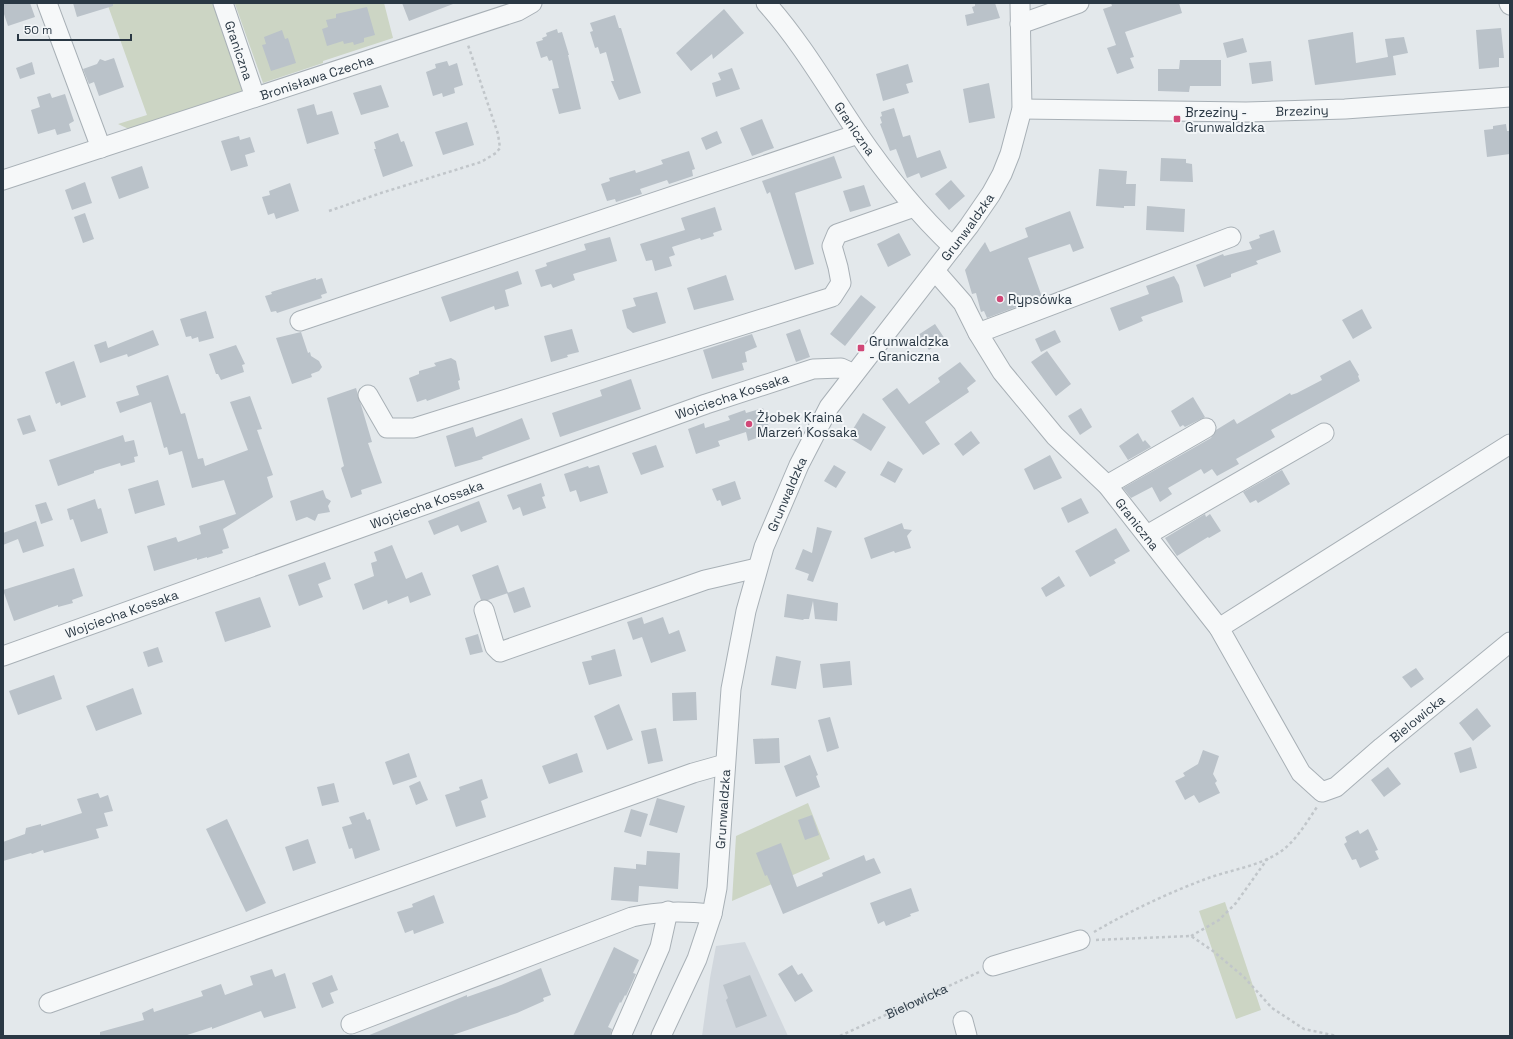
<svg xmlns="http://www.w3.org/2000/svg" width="1513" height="1039" viewBox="0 0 1513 1039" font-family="'Space Grotesk',sans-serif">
<rect width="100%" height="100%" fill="#e3e8eb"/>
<path fill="#d1d7dd" d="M745,942l43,94h-86l8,-58 6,-32z"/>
<path fill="#ccd5c4" d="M107,3h112l27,78 -5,12 -108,38 -15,-7 29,-9z
M241,3h143l9,35 -70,23v2l-60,20 -28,-79z
M808,803l22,56 -98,42 4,-65z
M1225,902l36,108 -25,9 -37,-108z"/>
<path fill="#bac2c9" d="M3,3h27l5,14 -27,9 -5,-15z
M73,3h40v3l-36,11z
M402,3h51v1l-44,17z
M975,3h20l5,15 -33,8 -2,-11 9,-2 -2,-6 3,-1z
M1111,3h68l3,10 -57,19 9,25 -4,1 4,10 -17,6 -10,-26 9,-3 -13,-36 9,-3z
M367,7l8,28 -11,3v4l-10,3 -1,-3 -9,2 -1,-3 -16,5 -5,-17 6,-2 -2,-7 10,-2v-4z
M724,9l20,24 -31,26 -1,-5 -21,17 -15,-18z
M615,15l4,13h2l20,65 -22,7 -8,-19h3l-8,-29 -6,2 -2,-7 -3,1 -5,-16 3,-1 -3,-8z
M1501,28l3,30h-5v9l-20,2 -3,-39z
M557,29l1,4 4,-1 7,23h-1l13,54 -22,5 -7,-25 7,-1 -7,-28 -3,1 -2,-5 -6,2 -5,-16 7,-2 -1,-2 5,-2 -1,-3z
M282,30l3,9 3,-1 8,25 -25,8 -9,-26 4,-1 -2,-7z
M1353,32l3,31 37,-7 3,19 -81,10 -7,-45z
M1404,37l4,16 -20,4 -3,-18z
M1243,38l4,14 -20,6 -4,-15z
M114,58l10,29 -25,9 -5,-14 -5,2 -6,-15 14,-5 3,-5 5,2z
M1180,60h41v26h-31l-1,6 -31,-1v-22h21z
M447,61l2,5 8,-3 6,22 -9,3 1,5 -12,4 -1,-4 -9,3 -7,-24 10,-4 -1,-4z
M1271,61l2,20 -21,3 -3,-21z
M32,62l3,12 -15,5 -4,-11z
M908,64l5,18 -7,2 3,9 -26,8 -7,-27z
M732,68l8,21 -24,8 -4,-14 9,-3 -3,-7z
M989,83l6,35 -26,5 -6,-34z
M381,85l8,22 -28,8 -8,-22z
M50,93l2,5 13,-4 9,27 -5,3 2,7 -14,4 -2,-6 -17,5 -7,-24 9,-3 -3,-10z
M314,104l3,11 15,-4 7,23 -32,10 -10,-35z
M894,108l9,29 7,-2 7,23 23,-8 7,18 -26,10 -2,-5 -12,5 -11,-29 -6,2 -10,-27 2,-1 -2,-6 2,-1 -1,-4z
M762,119l12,29 -22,8 -12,-28z
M467,122l7,23 -31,10 -8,-23z
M1506,124l1,7h3v23l-23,3 -3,-27 9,-1v-3z
M717,131l5,12 -16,7 -5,-12z
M398,133l3,9 3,-1 9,25 -30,11 -9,-28h2l-2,-7z
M239,136l1,4 10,-3 5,15 -10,3 3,11 -17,5 -10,-30z
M689,151l6,18 -3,1 1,6 -24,8 -2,-4 -27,9 2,5 -26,8 -1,-3 -8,2 -6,-17 9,-3 -1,-3 26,-8 1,3 27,-9 -2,-4z
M834,156l8,22 -47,15 19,71 -19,6 -25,-78 -3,2 -5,-13z
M1161,158l25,1v4l6,1 1,18 -33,-1z
M142,166l7,22 -30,11 -8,-22z
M1099,169l28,2 -1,13h10l-1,22h-11v2l-28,-2z
M951,180l14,16 -16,14 -14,-16z
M85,182l7,21 -20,7 -7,-20z
M290,183l9,28 -23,8 -2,-6 -6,2 -6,-18 8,-2 -1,-4z
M864,185l7,21 -21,6 -7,-21z
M1147,206l38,3 -1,23 -38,-2z
M715,207l7,23 -9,3 1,3 -13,4 -1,-2 -28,9 3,8 -6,2 3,9 -17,5 -3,-11 -6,1 -6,-17 45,-14 -4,-12z
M1070,211l14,37 -11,4 -3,-8 -42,14 14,39 -55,21 -3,-7 -3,1 -5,-19 -4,1 -7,-24 20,-28 5,10 38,-15 -3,-9z
M85,213l9,26 -11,4 -9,-26z
M1274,230l7,22 -25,9 2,3 -27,10v3l-27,10 -8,-22 27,-11 1,2 28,-7 -3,-7 11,-4 -1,-3z
M899,233l12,22 -23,12 -11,-23z
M610,237l7,24 -44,13 2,6 -22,8 -2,-4 -10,3 -6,-17 12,-4 -1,-3 40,-13 -2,-6z
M518,271l4,13 -17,6 4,16 -14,4 -1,-4 -44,16 -9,-25z
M726,275l8,25 -40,10 -7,-22z
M1174,276l5,9 4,17 -42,15 2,4 -24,10 -9,-23 39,-14 -3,-8z
M316,278v2l6,-2 5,15 -6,2 1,3 -45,15 -1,-2 -5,1 -6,-16 7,-2 -1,-2z
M657,292l9,31 -33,10 -6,-5 -5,-18 14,-4 -3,-8z
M861,295l15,12 -31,39 -15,-12z
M1362,309l10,19 -19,11 -11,-19z
M206,311l8,27 -15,4 -1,-5 -6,2 -1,-3 -5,1 -6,-18z
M935,324l10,15 -16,11 -11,-15z
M572,329l7,23 -12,3 1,2 -17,5 -7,-26z
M800,329l10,28 -14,5 -10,-28z
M153,330l6,15 -31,12 -1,-3 -27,9 -6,-18 12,-4 2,7z
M1055,330l6,12 -20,10 -6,-13z
M301,332l7,21 2,-1 1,4 8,5 3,6 -3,4 -8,3 1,3 -20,7 -16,-46z
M752,334l5,13 -12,5 2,10 -5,1 2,7 -32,9 -9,-29z
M236,345l9,19 -3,1 2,7 -23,8 -3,-6h-2l-7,-20z
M1047,351l24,33 -15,12 -25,-34z
M451,358l5,3 4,19 -2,1 2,8 -33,12 -1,-2 -9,3 -8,-24 10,-4v-3l17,-5 -2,-3z
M1350,360l9,15 -1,1 2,5 -89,49 4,7 -39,22 3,5 -22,12 -5,-7 -8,5 -3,-5 -33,19 4,6 -12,8 -8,-15 -21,11 -8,-10 88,-50 5,-8 18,-11 3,5 53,-31 1,2 6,-2 25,-13 -2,-4z
M74,361l12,36 -25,9 -1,-4 -4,2 -11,-32z
M960,362l16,19 -9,7 2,4 -44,30 15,22 -17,11 -41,-56 15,-11 12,16 31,-22 -2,-4z
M168,375l13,39 4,-1 13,46 5,-1 2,8 43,-16 -18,-48 20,-6 12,33 -5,1 16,45 -6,2 6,20 -50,32 6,19 -7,2 1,3 -16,5v-1l-10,3v-2l-43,13 -7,-25 29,-9 2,5 23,-8 -2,-8 37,-12 -12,-34 -32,8 -10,-37 -13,4 -2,-8 -3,1 -13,-46 -31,11 -4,-11 23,-7 -3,-9z
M631,379l10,30 -81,28 -8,-24 50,-17 -2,-6z
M356,388l16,54 -4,1 14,40 -21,7 1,4 -11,4 -10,-30 3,-2 -17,-68z
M1193,397l12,20 -20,10 -2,-2 -3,2 -9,-16z
M763,408l8,25 -23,8 -2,-9 -28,9 2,5 -24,8 -8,-25 16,-6 1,5 25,-8 -2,-4 17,-6 1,3z
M1081,408l11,19 -12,8 -12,-19z
M863,413l23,14 -15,24 -23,-14z
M30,415l6,16 -13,4 -6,-16z
M522,418l8,21 -48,18 1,2 -28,8 -9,-31 27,-9 3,10z
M971,431l9,12 -17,13 -9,-12z
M1138,433l5,9 2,-2 6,7 -23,13 -9,-14z
M123,435l2,7 9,-2 4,16 -4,1 1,5 -14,4 -1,-3 -26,8v2l-36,13 -9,-26z
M656,445l8,22 -23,8 -9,-22z
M1050,455l12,23 -28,12 -10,-21z
M888,461l15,8 -8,14 -15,-8z
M599,465l9,28 -28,9 -4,-12 -6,2 -6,-18 24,-8 1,2z
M834,465l12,7 -10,16 -12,-7z
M1282,470l8,14 -32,19 -2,-3 -6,3 -7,-11z
M158,480l7,25 -30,9 -7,-25z
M735,481l6,18 -19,7 -2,-6 -3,1 -5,-12z
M541,483l4,13 -3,1 4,11 -23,8 -3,-9 -7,3 -6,-15z
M323,490l3,8 5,3 -3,5 2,6 -12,2 -3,7 -8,-4 -11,4 -6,-20z
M1081,498l8,15 -21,10 -7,-15z
M95,499l3,10 3,-1 7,25 -27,9 -8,-23 -3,1 -3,-11z
M479,501l8,21 -26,10 -3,-7 -24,10 -6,-14z
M46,502l7,18 -12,4 -6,-19z
M1205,514l1,3 4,-3 11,17 -12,7 -1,-1 -31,19 -12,-18z
M36,521l8,25 -21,7 -5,-14 -15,6v-12z
M902,523l2,6 8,1 -5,6 4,12 -16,5 -1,-2 -23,8 -7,-21z
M817,527l15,4 -19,51 -6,-2 2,-6 -14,-5 8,-20 9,4z
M1116,528l14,23 -16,9 2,3 -26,14 -15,-26z
M392,545l14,34 16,-7 9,23 -21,8 -2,-7 -20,8 -1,-4 -24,10 -9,-26 20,-8 -3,-13 6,-2 -3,-9z
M325,562l6,17 -13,5 5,13 -24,9 -11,-31z
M498,565l10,28 -20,7h-7l-9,-25z
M74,568l9,28 -11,4 1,3 -15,4v-2l-44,16 -11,-31z
M1059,576l6,10 -19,11 -5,-9z
M524,587l7,20 -17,6 -7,-20z
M787,594l51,9 -1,18 -22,-2 -2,-18 -4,18h-5l-1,1 -19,-3z
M260,597l11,30 -46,15 -10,-30z
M642,617l2,7 19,-7 6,17 10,-4 7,21 -35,12 -9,-26 -9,3 -6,-18z
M478,634l5,18 -13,3 -5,-17z
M158,647l5,15 -15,5 -5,-15z
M615,649l7,27 -33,9 -7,-23 10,-2 -1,-4z
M776,656l25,5 -5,28 -25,-4z
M850,661l2,24 -29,3 -3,-24z
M1416,668l8,11 -13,9 -9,-11z
M54,675l8,24 -44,16 -9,-24z
M133,688l9,26 -46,17 -10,-25z
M696,692l1,28 -24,1 -1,-28z
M619,704l14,36 -26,10 -13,-34z
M1477,708l14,18 -18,15 -14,-18z
M830,717l9,31 -12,4 -9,-32z
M656,728l7,33 -15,3 -7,-33z
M779,738l1,25 -25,1 -2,-25z
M1471,747l6,21 -17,5 -6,-20z
M1203,750l16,6 -6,18 4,7 -2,2 5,10 -21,10 -5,-8 -9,5 -10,-19 10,-5 -2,-3 15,-9z
M409,753l8,24 -24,8 -8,-23z
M577,753l6,19 -34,12 -7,-18z
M810,755l8,20 -2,1 4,11 -24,10 -12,-31z
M1388,767l13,17 -17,13 -13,-17z
M482,779l6,19 -7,3 5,16 -30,10 -11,-32 15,-5 -1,-3z
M420,781l8,19 -12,5 -7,-19z
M334,783l5,19 -17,4 -5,-19z
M98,793l2,5 8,-3 5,16 -9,2 4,13 -12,3 3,9 -55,15 -1,-3 -11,4 -1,-1 -28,8v-19l22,-8 1,-6 15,-4v2l41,-13 -5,-14z
M657,798l28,8 -8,27 -28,-8z
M631,809l17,5 -7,23 -17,-5z
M364,812l3,8 3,-1 10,31 -25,9 -3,-11 -3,1 -7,-22 10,-3 -3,-7z
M812,815l7,20 -14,5 -7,-20z
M227,819l39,84 -20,9 -40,-83z
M1368,829l10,21 -3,1 4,8 -19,9 -4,-9 -4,1 -8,-16 3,-2 -2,-5 13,-7 2,4z
M308,839l8,24 -23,8 -8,-24z
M781,843l16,44 26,-11 -1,-3 42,-18 2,6 8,-3 7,15 -98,41 -16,-39 -2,1 -9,-23z
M647,851l33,2 -2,36 -39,-3 -1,16 -27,-2 3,-33 22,2v-5l10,1z
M911,888l8,23 -9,3 1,2 -25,10 -2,-5 -6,3 -8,-21z
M434,895l10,28 -30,11 -1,-4 -8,3 -8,-21 16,-5 -1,-3z
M614,947l25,13 -6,13 3,1 -10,22 -1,-1 -4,8 -1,-1 -12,25 4,2 -2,7h-37z
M792,965l6,10 4,-2 11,18 -18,11 -17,-28z
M541,968l10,27 -8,3 1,3 -27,12 -67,23h-83l100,-41v2l34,-12z
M272,969l3,8 10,-4 11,35 -32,10 -3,-7 -49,18v-2l-28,9h-84v-4l44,-12 -2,-7 11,-5 1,4 49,-16 -2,-5 20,-7 4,11 28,-10 -3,-9z
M332,975l6,15 -8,3 4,10 -12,5 -10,-25z
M750,975l17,41 -31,12 -10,-28 2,-2 -5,-13z"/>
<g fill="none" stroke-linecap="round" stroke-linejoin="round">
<defs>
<g id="minor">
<path d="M47,3l54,145"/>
<path id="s2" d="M223,3l32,94"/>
<path id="s3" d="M766,3c35,39 62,86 91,129 28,41 60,81 96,115"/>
<path d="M1509,3l1,2"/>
<path d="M1020,24l59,-21"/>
<path id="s4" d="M1022,109l224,3 99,-3 165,-12"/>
<path id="s5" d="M3,180l515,-169 14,-8"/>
<path id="s6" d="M935,271l28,32 15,30 24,39 53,64 52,49 112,143 82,145 21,19 14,-5 46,-40 128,-105"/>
<path d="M300,321l558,-187"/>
<path d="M978,333l253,-96"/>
<path d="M368,395l19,33h27l418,-131 9,-14 -3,-16 -6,-21 5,-12 77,-27"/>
<path d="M1107,485l99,-57"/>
<path d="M1147,535l177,-102"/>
<path d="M484,610l11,37 5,5 205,-72 52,-12"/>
<path d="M1219,628l291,-184"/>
<path id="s7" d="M3,656l703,-252 107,-35 28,-1 13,6"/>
<path d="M993,966l87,-26"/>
<path d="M49,1003l644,-230 32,-9"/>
<path d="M963,1021l4,15"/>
<path d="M351,1024l281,-107c29,-6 51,-6 80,-3"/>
<path d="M621,1036l39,-89 8,-36"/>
<path id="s8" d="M661,1036l36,-77 15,-45 5,-26 14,-199 15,-78 18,-64 35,-82 30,-58 140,-181 22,-32 11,-20 8,-20 12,-45 -2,-106"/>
</g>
</defs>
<use href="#minor" stroke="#a8b0b6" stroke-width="21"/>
<g stroke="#c1c6ca" stroke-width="2.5" stroke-dasharray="3 3" stroke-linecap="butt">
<path d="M329,211l52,-18 100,-31 15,-9 4,-5 -2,-14 -30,-89"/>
<path d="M1094,932c34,-20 72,-38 109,-52 25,-10 55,-13 77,-28 16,-11 26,-29 37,-45"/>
<path d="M1191,936l28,-16 17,-17 32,-45"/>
<path d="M1096,940l95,-4 22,15 31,26 28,31 32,21 33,7"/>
<path id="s1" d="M840,1036l139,-64"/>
</g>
<use href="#minor" stroke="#f6f8f9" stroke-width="19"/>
</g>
<g fill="#d14777" stroke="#f3f6f8" stroke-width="1.5">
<rect x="1173" y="115" width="8" height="8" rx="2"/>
<circle cx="1000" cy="299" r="4"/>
<rect x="857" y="344" width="8" height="8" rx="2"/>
<circle cx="749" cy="424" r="4"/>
</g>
<g text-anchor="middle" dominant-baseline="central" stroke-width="4" stroke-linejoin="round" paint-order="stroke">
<g font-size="13" fill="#2a3844" stroke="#f3f6f8">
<text stroke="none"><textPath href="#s2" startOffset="50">Graniczna</textPath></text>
<text stroke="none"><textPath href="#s5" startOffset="330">Bronisława Czecha</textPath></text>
<text stroke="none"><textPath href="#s4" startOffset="280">Brzeziny</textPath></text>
<text stroke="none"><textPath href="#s3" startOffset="154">Graniczna</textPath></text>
<text stroke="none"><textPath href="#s8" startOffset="886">Grunwaldzka</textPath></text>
<text stroke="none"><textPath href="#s7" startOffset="774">Wojciecha Kossaka</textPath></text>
<text stroke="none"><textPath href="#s8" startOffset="562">Grunwaldzka</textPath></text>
<text stroke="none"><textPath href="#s7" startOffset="450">Wojciecha Kossaka</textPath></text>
<text stroke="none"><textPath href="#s6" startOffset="326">Graniczna</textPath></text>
<text stroke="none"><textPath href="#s7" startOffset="126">Wojciecha Kossaka</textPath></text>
<text stroke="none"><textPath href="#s6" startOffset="774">Bielowicka</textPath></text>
<text stroke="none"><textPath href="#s8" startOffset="238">Grunwaldzka</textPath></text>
<text stroke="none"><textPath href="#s1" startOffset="84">Bielowicka</textPath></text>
</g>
<g font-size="13" fill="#2a3844" stroke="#f3f6f8" text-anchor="start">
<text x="1185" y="112">Brzeziny -<tspan x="1185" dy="15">Grunwaldzka</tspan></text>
<text x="1008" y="299">Rypsówka</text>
<text x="869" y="341">Grunwaldzka<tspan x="869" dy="15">- Graniczna</tspan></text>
<text x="757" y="417">Żłobek Kraina<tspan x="757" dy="15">Marzeń Kossaka</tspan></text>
</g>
</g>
<rect width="1513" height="1039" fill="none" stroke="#2a3844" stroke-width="8"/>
<path d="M18 34v6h113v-6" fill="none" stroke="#2a3844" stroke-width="2"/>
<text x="24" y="34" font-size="12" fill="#2a3844" stroke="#f3f6f8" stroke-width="3" paint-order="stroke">50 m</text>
</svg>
